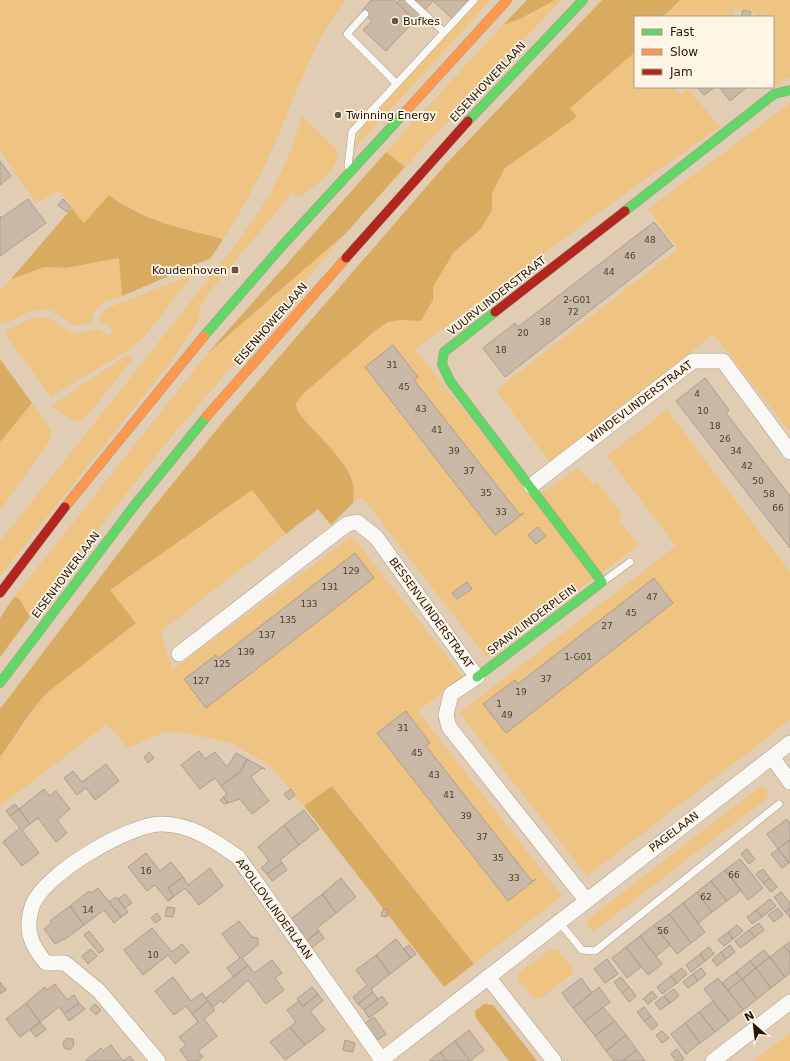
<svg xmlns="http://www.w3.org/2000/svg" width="790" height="1061" viewBox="0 0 790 1061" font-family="'DejaVu Sans',sans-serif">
<rect width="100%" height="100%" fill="#e0cdb4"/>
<path fill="#efc382" d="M0,0h346c-39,50 -53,106 -80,163 -13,26 -27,52 -43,76 -40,-11 -80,-19 -114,-44l-25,28 -24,-32 -24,12 -36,-53z
M478,0h13l-139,151 12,-29z
M555,0h6l-156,167 -19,-15 117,-127 17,-6z
M680,0h110v79l-4,-1 -13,9v-70h-19l1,-4 -20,-5 -3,9h-69z
M635,52v35h39l6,8 8,-6 32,38 -97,68 -208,154 119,149 42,-29h3l14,16 4,-3 26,34 -5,4 21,25 -152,113 -125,-161 -9,6c1,-9 1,-17 -2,-25 -6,-18 -36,-46 -49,-61l-5,-7 -1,-7 7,-9 72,-63 13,-9 12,-2 21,1 12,-21v-13l21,-35 27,-23 11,-19v-17l13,-25 71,-51 -6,-9z
M790,103v329l-77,-98 -162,130 -55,-74 182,-141 -30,-40z
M302,116l35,34c2,23 -22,34 -38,47l-7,-4 -82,98 -12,20 1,9 -30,44 -169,212v-34l238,-300 32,-47 19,-40z
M346,233l-181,211 -135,173 -11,-19 -5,-1 194,-244z
M120,258l2,38c-18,6 -26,6 -31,26l-16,4c-26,-20 -31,-22 -61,-7 -5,2 -10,5 -14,5v-33l11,-12 34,-12 21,1z
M193,274l-50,64 -16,13 -76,46 -47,-65c12,-6 25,-14 38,-15 13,-1 20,14 33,16 7,1 16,-3 24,-4l10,7 5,-6 -13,-9 -2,-3 7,-9z
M129,354l3,5 -49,62 -11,-1 -21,-14z
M32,403l19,26 -1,11 -50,71v-69z
M667,410l123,162v148l-203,156 -128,-163 217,-167 -69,-90z
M252,490l34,44 -125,97 11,39 180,-134 111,141 -45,34 144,185 -88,68 -139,-176 -3,-2 -28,20 -35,-41 -35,-21 -38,-9 -24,-4 -10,2 -34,15 -21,-24 -107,82v-49l18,-24 20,-30 10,-11 62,-102z
M764,787l4,5 -1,6 -173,133 -7,-6v-5l171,-132z
M557,949l15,19v6l-31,24 -7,1 -15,-19 -1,-7 32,-23z
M790,1033v28h-37z"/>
<path fill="#d9ab60" d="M527,0h28l-35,19 -17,6z
M602,0h78l-17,17h-28v35l-65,56 7,9 -72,51 -13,25v17l-11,19 -27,23 -21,35v13l-12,21 -21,-1 -12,2 -13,9 -72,63 -7,9 1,7 5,7c13,15 43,43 49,61 3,8 3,16 2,25l-22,22 -13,-16 -32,25 -34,-44 -142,100 26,33 -88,69c-19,19 -32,44 -48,65v-48l152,-200 70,-86 225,-260z
M386,152l19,15 -59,66 -138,120z
M109,195c34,26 73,33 114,44l-12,19 -89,38 -3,-38 -53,10 -21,-1 -34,12 61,-71 12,15z
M0,359l32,44 -32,39z
M14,597l5,1 11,19 -30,40v-39z
M332,786l142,178 -30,23 -140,-181z
M484,1004l9,1 44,56h-28l-33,-43 -1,-7z"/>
<path fill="#c9b8a6" stroke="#ae9d8c" d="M371,0h23l21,20 -29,31 -23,-21 9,-9 -10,-10z
M399,0h72l-18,19 -20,-18 -18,19 -18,-17z
M743,10l8,2 -1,5h-9z
M697,87h18l-11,8z
M719,87h28l-17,14z
M0,161l11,15 -11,9z
M28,199l18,24 -46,33v-40l1,2z
M63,199l8,8 -4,5 -9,-7z
M654,222l19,24 -168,131 -22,-29 32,-25 3,4z
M393,345l25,32 -4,3 106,135 4,-2 -29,22 -130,-168z
M705,378l24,32 -3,3 64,83v52l-114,-147z
M538,527l8,9 -10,8 -8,-9z
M355,553l19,25 -168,130 -22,-29 32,-24 3,3z
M654,578l19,25 -167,130 -23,-29 32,-24 3,4z
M467,582l5,7 -15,10 -5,-6z
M406,711l24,32 -4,3 106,135 4,-2 -28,22 -131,-168z
M199,751l6,8 10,-7 12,15 9,-14 11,6 -6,12 -20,15 -6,-8 -15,11 -19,-24z
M149,752l5,6 -6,5 -4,-6z
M247,759l18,10 -3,-1 -11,9 18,24 -17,13 -12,-15 -12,4 -5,-6 4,-3 -6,-8 20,-15z
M106,764l13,17 -24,19 -9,-12 -9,7 -13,-17 9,-7 9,11z
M44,789l6,7 6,-5 14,18 -13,11 10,13 -11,9 -18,-24 -8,6 -11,-15z
M291,789l4,6 -6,5 -5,-6z
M224,797l4,6 -4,1 -4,-4z
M15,804l4,5 -9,7 -4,-5z
M19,809l11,15 -8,6 17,23 -17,13 -19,-24 17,-14 -10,-12z
M304,810l15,19 -20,16 -15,-20z
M787,819l3,4v17l-12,9 -11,-15z
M284,825l15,20 -19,15 2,3 -15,11 -6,-6 8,-7 -11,-14z
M790,840v22l-1,1 -11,-14z
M747,849l8,10 -6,5 -8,-10z
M778,849l11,14 -7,5 -11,-14z
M146,853l14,18 11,-9 12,15 -15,11 6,8 -6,5 -13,-16 -8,6 -19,-24z
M740,859l23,29 -15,12 -23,-30z
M282,863l5,7 -15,11 -5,-7z
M210,868l13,18 -24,19 -14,-17 -17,13 6,-5 -6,-8 15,-11 5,8z
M763,869l7,9 -7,5 -7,-9z
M725,870l16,20 -14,11 -16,-20z
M341,878l15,19 -20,16 -14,-19z
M770,878l7,9 -6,5 -8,-9z
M711,881l16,20 -15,11 -15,-20z
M98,888l23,29 -7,6 -10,-13 -20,15 -14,-19 19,-15 2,2z
M697,892l15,20 -14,11 -15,-20z
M781,892l9,11v5l-5,4 -11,-15z
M125,894l7,9 -7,5 -7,-9z
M322,894l14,19 -19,15 2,3 -15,12 -5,-7 3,-3 -11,-14z
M116,897l12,15 -7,5 -12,-15z
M770,899l6,7 -14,11 -6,-7z
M683,903l22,29 -14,11 -22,-29z
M70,906l14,19 -20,15 -1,-1 -8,5 -11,-15 7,-6 -1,-2z
M167,907l8,1 -2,9 -8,-1z
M778,908l5,7 -9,7 -6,-7z
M790,908v10l-5,-6z
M383,909l5,1 -1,7 -6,-1z
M756,910l6,7 -10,7 -5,-7z
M157,913l4,6 -6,4 -4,-5z
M669,914l22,29 -14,11 -23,-29z
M239,921l13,16 6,1v7l-16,13 6,7 -14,12 -7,-9 13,-10 -18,-24z
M759,923l5,7 -9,7 -6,-7z
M654,925l16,20 -14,11 -16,-20z
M737,925l6,6 -10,8 -5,-7z
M152,928l20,24 10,-8 7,8 -14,12 -7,-9 -25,20 -19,-25z
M749,930l6,7 -15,11 -5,-7z
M89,931l15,19 -5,3 -15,-18z
M319,931l5,7 -15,12 -5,-7z
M728,932l5,7 -9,7 -6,-6z
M640,936l22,28 -14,11 -22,-28z
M396,939l15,19 -21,16 -14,-19z
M790,942v11l-6,-7z
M409,945l7,9 -5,4 -7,-9z
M730,945l5,7 -9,7 -5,-7z
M784,946l6,7v20l-5,4 -15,-20z
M626,947l15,20 -14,11 -15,-20z
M709,947l5,7 -9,7 -5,-7z
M91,949l6,7 -9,8 -6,-8z
M764,950l6,7 -14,11 -6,-7z
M721,952l5,7 -9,7 -5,-6z
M700,954l5,7 -14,11 -5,-7z
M376,955l14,19 -19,15 2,3 -15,12 -5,-7 14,-12 -11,-15z
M770,957l15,20 -14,11 -15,-20z
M607,959l11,15 -13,9 -11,-14z
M272,960l10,13 -7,5 9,12 -18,14 -18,-24 -25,23 -2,-3 -8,7 -7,-9 42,-33 6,8z
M750,961l6,7 -14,11 -6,-7z
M682,968l5,6 -10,9 -6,-7z
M701,968l5,6 -8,7 -5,-7z
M756,968l15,20 -14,11 -15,-20z
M736,972l6,7 -14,11 -6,-7z
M693,974l5,7 -10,7 -5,-6z
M671,976l6,7 -15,11 -5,-7z
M173,977l18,24 11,-8 6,8 -16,13 -6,-8 -12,9 -19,-24z
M621,977l8,10 -7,6 -8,-11z
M581,978l11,15 -19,15 -11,-15z
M718,978l25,32 -14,11 -25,-32z
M742,979l15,20 -14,11 -15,-20z
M0,982l6,8 -6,4z
M55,984l12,16 7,-5 5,8 -15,11 -5,-7 -19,15 -14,-19 19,-16 2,3z
M312,987l6,7 -15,12 -6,-7z
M599,987l11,15 -26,20 -11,-14z
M629,987l7,9 -7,6 -7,-9z
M674,989l5,7 -9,7 -6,-7z
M652,991l5,6 -9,7 -5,-5z
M373,992l5,7 -14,11 -6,-6z
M318,994l5,7 -13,10 15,19 -20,15 -15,-18 6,-5 -9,-12 12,-9 4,5z
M382,996l6,8 -19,14 -5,-8z
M664,996l6,7 -10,7 -5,-7z
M208,1001l7,9 -11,9 13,17 -19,15 5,6 -5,4h-10l-8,-11 6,-5 -7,-8 19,-15 -6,-8z
M713,1001l16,20 -14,11 -16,-20z
M26,1003l14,19 -20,15 -14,-18z
M79,1003l6,6 -16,12 -5,-7z
M95,1004l6,6 -5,5 -6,-6z
M603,1007l12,14 -20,15 -11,-14z
M644,1007l7,9 -7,5 -7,-9z
M699,1012l16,20 -15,11 -15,-20z
M651,1016l7,9 -6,5 -8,-9z
M374,1017l12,17 -10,7 -12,-17z
M615,1021l11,14 -20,16 -11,-15z
M40,1022l6,7 -10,8 -6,-7z
M685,1023l15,20 -14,11 -15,-20z
M290,1027l15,18 -20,15 -15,-18z
M469,1030l15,20 -14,11 -15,-20z
M662,1031l7,7 -7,5 -6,-8z
M626,1035l11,15 -15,11h-8l-8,-10z
M67,1038l6,1 1,6 -4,5 -6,-2 -1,-6z
M345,1040l10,3 -2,9 -10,-2z
M455,1041l15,20h-23l-7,-9z
M111,1045l12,16 7,-5 4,5h-49l16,-13 2,3z
M677,1049l7,10 -3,2h-5l-5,-7z
M637,1050l8,11h-23z
M440,1052l7,9h-18z"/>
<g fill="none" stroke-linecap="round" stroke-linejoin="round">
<defs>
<path id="lane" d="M409,0l35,32
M365,14l-18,20 49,49
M348,166l4,-34 122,-132
M604,581l26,-19
M559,922l23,28 13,1 184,-147"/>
<path id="street" d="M531,486l162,-125h30l67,91
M179,654l168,-130 10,-2 19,15 101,140 -26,17 -5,21 3,12 137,173
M772,757l18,25
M488,977l66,84
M158,1061l-59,-70 -34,-28h-19c-16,-19 -22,-34 -13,-59 12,-30 96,-80 128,-80 30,0 54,17 77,33l144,203
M380,1061l410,-318
M713,1061l77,-59"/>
<path id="fast" d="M468,121l115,-121
M625,211l149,-117 16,-4
M204,336l78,-90 124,-135
M477,677l125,-95 -152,-201 -8,-17 2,-12 51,-40
M0,683l134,-177 73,-90"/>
<path id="slow" d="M406,111l101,-111
M207,416l139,-158
M65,507l139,-171"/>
<path id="jam" d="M346,258l122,-137
M495,312l130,-101
M0,593l65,-86"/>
</defs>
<use href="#lane" stroke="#aa9b88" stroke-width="8"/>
<use href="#street" stroke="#aa9b88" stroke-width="16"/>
<use href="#fast" stroke="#aa9b88" stroke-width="10"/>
<use href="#slow" stroke="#aa9b88" stroke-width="10"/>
<use href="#jam" stroke="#aa9b88" stroke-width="10"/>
<use href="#lane" stroke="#faf8f4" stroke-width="7"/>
<use href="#street" stroke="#faf8f4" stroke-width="15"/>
<use href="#fast" stroke="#63d668" stroke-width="9"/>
<use href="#slow" stroke="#ff974d" stroke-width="9"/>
<use href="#jam" stroke="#b3261e" stroke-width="9"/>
</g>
<g fill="#655743" stroke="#fff5e7" stroke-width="1.5">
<circle cx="395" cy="21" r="4"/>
<circle cx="338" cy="115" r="4"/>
<rect x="231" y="266" width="8" height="8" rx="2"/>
</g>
<g text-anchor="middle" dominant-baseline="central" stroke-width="3.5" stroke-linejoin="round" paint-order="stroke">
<g font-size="9" fill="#4e4130">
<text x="650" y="240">48</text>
<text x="630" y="256">46</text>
<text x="609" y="272">44</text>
<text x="577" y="300">2-G01</text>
<text x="573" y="312">72</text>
<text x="545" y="322">38</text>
<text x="523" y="333">20</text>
<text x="501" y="350">18</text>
<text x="392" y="365">31</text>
<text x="404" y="387">45</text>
<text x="697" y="394">4</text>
<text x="421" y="409">43</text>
<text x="703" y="411">10</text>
<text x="715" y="426">18</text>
<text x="437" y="430">41</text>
<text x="725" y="439">26</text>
<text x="454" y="451">39</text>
<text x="736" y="451">34</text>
<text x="747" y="466">42</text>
<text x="469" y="471">37</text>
<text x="758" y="481">50</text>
<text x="486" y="493">35</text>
<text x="769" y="494">58</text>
<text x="778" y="508">66</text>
<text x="501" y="512">33</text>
<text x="351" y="571">129</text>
<text x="330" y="587">131</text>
<text x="652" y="597">47</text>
<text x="309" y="604">133</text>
<text x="631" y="613">45</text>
<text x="288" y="620">135</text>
<text x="607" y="626">27</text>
<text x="267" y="635">137</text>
<text x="246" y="652">139</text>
<text x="578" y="657">1-G01</text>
<text x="222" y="664">125</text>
<text x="546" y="679">37</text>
<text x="201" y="681">127</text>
<text x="521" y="692">19</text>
<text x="499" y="704">1</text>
<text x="507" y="715">49</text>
<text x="403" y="728">31</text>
<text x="417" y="753">45</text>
<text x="434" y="775">43</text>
<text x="449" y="795">41</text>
<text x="466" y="816">39</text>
<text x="482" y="837">37</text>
<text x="498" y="858">35</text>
<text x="146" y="871">16</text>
<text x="734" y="875">66</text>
<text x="514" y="878">33</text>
<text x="706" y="897">62</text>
<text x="88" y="910">14</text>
<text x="663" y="931">56</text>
<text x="153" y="955">10</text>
</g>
<g font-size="11" fill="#231706" stroke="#fff5e7" text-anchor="start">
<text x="403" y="21">Bufkes</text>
<text x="346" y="115">Twinning Energy</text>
<text x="227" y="270" text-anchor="end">Koudenhoven</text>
</g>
<g font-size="11" fill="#231706" stroke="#fff5e7">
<text transform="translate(488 82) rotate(-47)">EISENHOWERLAAN</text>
<text transform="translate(497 296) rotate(-38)">VUURVLINDERSTRAAT</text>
<text transform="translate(271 324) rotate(-49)">EISENHOWERLAAN</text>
<text transform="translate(640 402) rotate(-37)">WINDEVLINDERSTRAAT</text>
<text transform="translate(66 575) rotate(-53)">EISENHOWERLAAN</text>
<text transform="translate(431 613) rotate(54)">BESSENVLINDERSTRAAT</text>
<text transform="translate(532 620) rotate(-37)">SPANVLINDERPLEIN</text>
<text transform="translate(674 832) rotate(-37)">PAGELAAN</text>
<text transform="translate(274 909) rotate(54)">APOLLOVLINDERLAAN</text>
</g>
</g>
<rect x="634" y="16" width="140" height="72" fill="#fff5e7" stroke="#a79c8d"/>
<rect x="642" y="29" width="20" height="6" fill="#63d668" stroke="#a79c8d"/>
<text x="670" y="36" font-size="12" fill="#231706">Fast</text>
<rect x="642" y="49" width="20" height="6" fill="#ff974d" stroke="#a79c8d"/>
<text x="670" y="56" font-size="12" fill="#231706">Slow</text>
<rect x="642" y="69" width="20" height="6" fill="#b3261e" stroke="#a79c8d"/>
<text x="670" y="76" font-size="12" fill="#231706">Jam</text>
<g transform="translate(754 1025) rotate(332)" stroke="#fff5e7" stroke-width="3" paint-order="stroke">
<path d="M0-3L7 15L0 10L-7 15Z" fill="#231706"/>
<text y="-6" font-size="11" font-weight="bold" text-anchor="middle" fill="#231706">N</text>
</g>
</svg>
